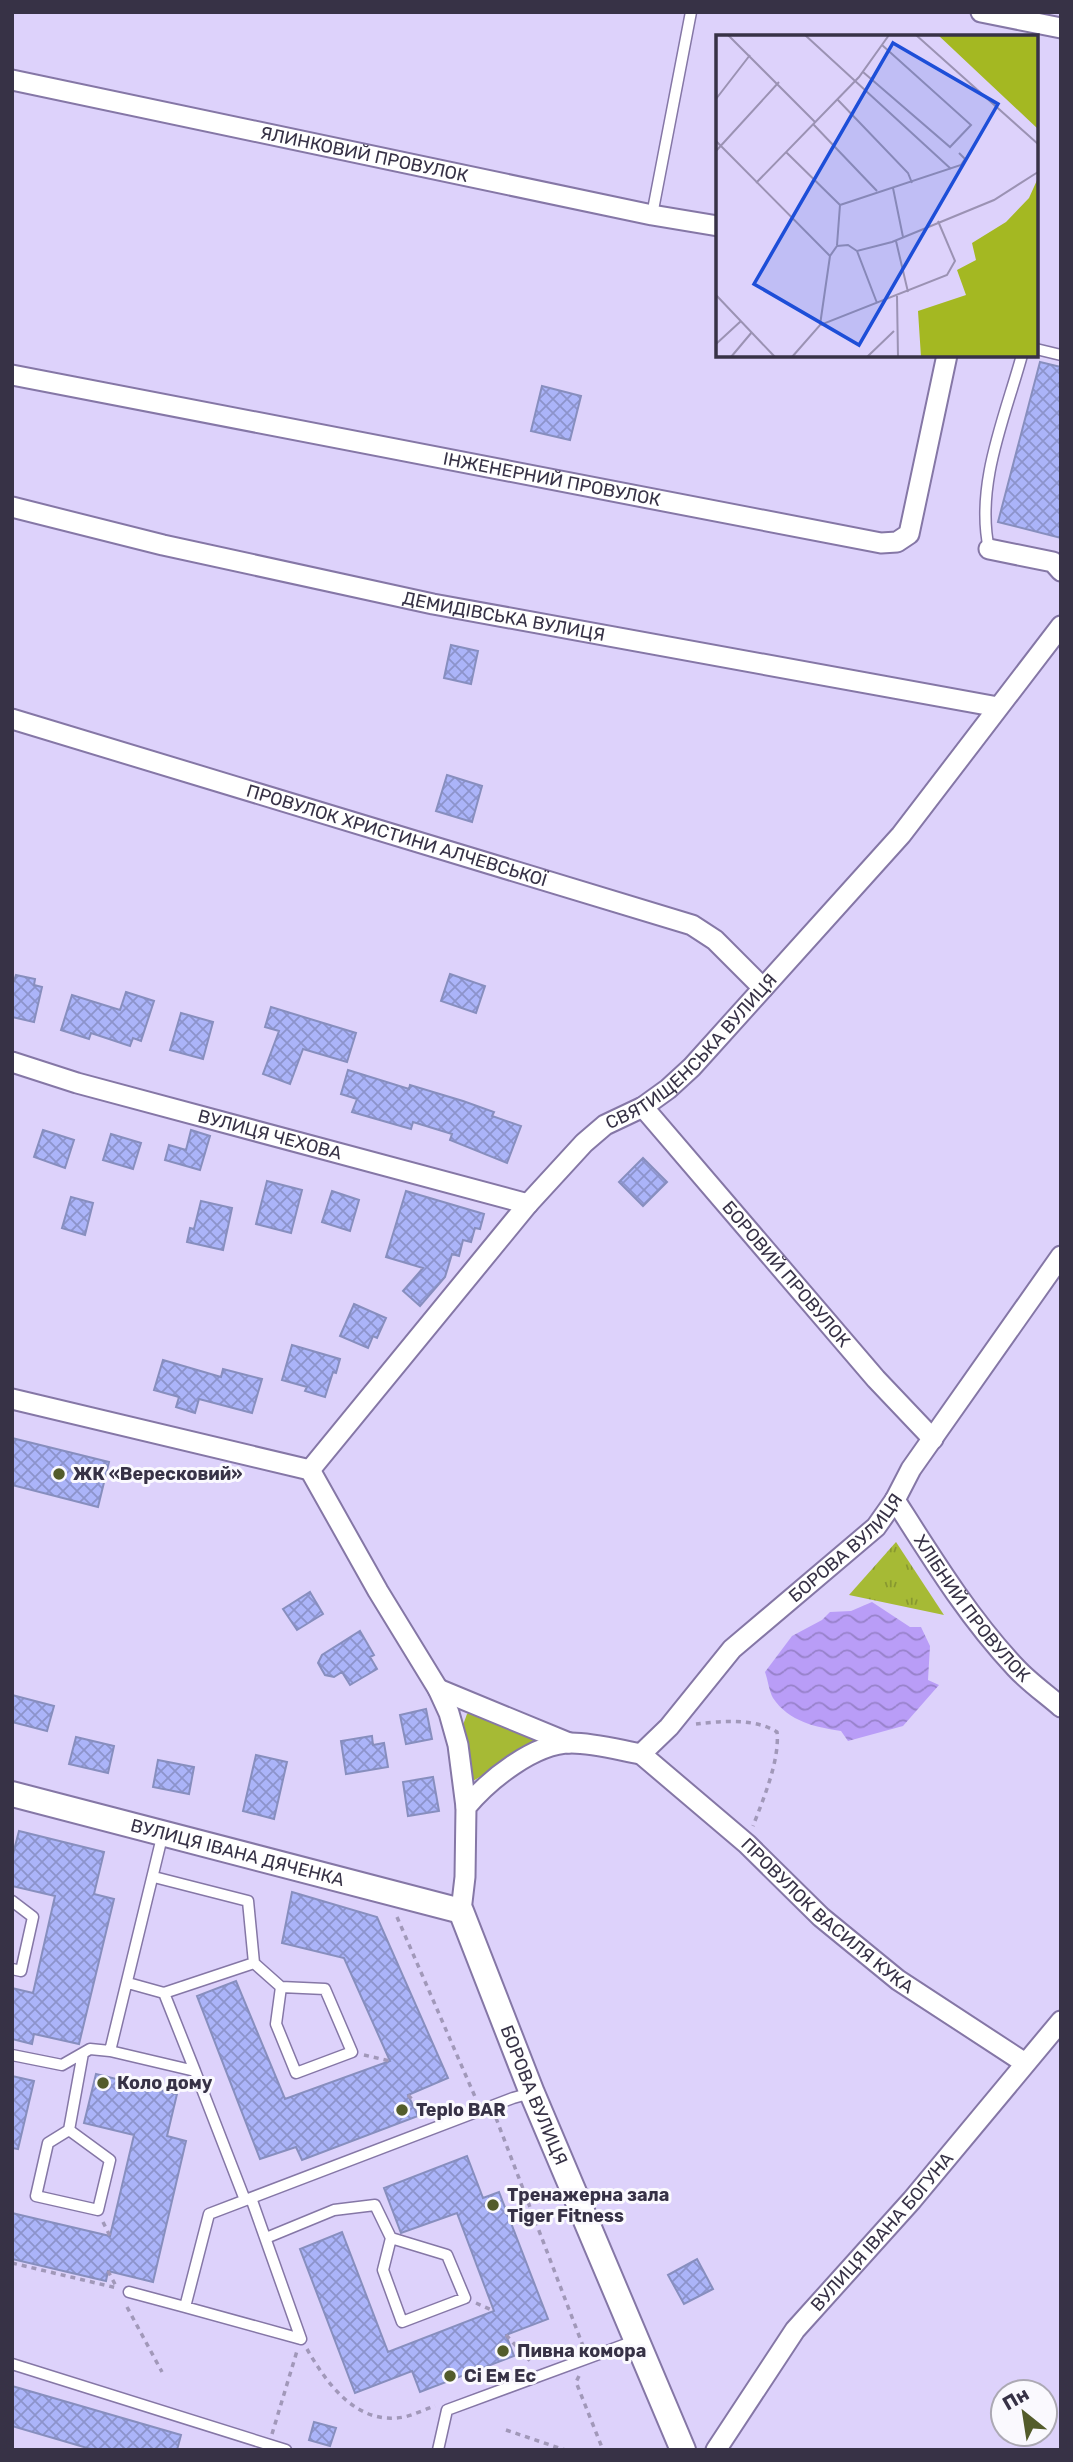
<svg xmlns="http://www.w3.org/2000/svg" width="1073" height="2462" viewBox="0 0 1073 2462" font-family="Rubik,sans-serif">
<defs>
<pattern id="park-tufts" width="24" height="20" patternUnits="userSpaceOnUse" patternTransform="scale(1.75)"><rect width="24" height="20" fill="#a6ba35"/><path d="M3 7l-1-3M5 7V3M7 7l1-3M15 17l-1-3M17 17v-4M19 17l1-3" fill="none" stroke="#88982f"/></pattern>
<pattern id="water-waves" width="16" height="10" patternUnits="userSpaceOnUse" patternTransform="scale(1.75)"><rect width="16" height="10" fill="#b99df7"/><path d="M0 5q4-4 8 0t8 0" fill="none" stroke="#9781ca"/></pattern>
<pattern id="building-cross-hatch" width="8" height="8" patternUnits="userSpaceOnUse" patternTransform="scale(1.75)"><rect width="8" height="8" fill="#abb4f9"/><path d="M0 0l8 8M0 8l8-8" fill="none" stroke="#8c93cb"/></pattern>
</defs>
<rect width="100%" height="100%" fill="#ddd2fb"/>
<path fill="#a6ba35" d="M472,1710l73,28 -72,43 -10,-56 4,-11z"/>
<path fill="url(#park-tufts)" d="M896,1542l48,73 -95,-20z"/>
<path fill="url(#water-waves)" d="M872,1602l38,25h11l9,19 -2,34 11,5 -36,41 -55,15 -7,-10c-25,-4 -52,-9 -68,-33 -4,-7 -5,-18 -8,-26l27,-36 30,-16 8,-8 21,-1z"/>
<path fill="url(#building-cross-hatch)" stroke="#878ebe" stroke-width="2" d="M1040,362l21,5v171l-63,-16z
M542,386l39,10 -11,44 -39,-9z
M451,645l27,6 -7,33 -27,-6z
M447,775l35,11 -10,36 -36,-11z
M450,974l35,12 -9,27 -35,-12z
M16,975l19,4 -1,6 8,2 -8,35 -22,-5v-37l2,1z
M126,992l28,9 -13,40 -8,-3 -3,8 -39,-13 -2,6 -28,-9 11,-35 48,15z
M271,1007l85,26 -9,29 -44,-13 -13,35 -27,-10 16,-43 -14,-4z
M181,1013l32,9 -10,37 -33,-9z
M348,1070l61,19 1,-4 53,16 31,11 -2,4 29,10 -14,37 -57,-23 2,-6 -39,-12 -2,7 -59,-17 5,-13 -16,-5z
M43,1130l31,10 -9,28 -31,-11z
M191,1130l19,6 -10,34 -35,-10 4,-15 17,5z
M111,1134l30,9 -8,26 -30,-9z
M643,1158l24,24 -24,24 -24,-24z
M267,1181l35,9 -11,43 -35,-9z
M332,1191l27,9 -9,31 -28,-9z
M406,1191l78,23 -4,15 -5,-1 -4,14 -8,-2 -4,16 -7,-2 -7,23 -25,29 -17,-15 20,-23 -37,-11z
M71,1197l22,6 -8,32 -23,-7z
M201,1201l31,7 -9,42 -36,-8 3,-14 4,1z
M354,1304l32,14 -9,20 -4,-2 -5,12 -28,-12z
M292,1345l48,14 -4,14 -3,-1 -8,25 -20,-6 2,-4 -25,-7z
M163,1360l58,17 2,-8 39,10 -10,34 -53,-14 -4,14 -19,-6 3,-10 -25,-7z
M12,1438l97,24 -11,45 -86,-22z
M310,1592l13,22 -26,16 -14,-21z
M360,1631l14,24 -4,2 7,12 -27,16 -8,-13 -8,5 -9,-2 -7,-12 4,-8z
M12,1695l42,11 -7,25 -35,-9z
M426,1709l6,30 -26,5 -6,-29z
M372,1736l1,9 11,-2 4,24 -42,7 -5,-33z
M76,1737l38,9 -6,27 -39,-9z
M256,1755l31,7 -13,57 -31,-8z
M158,1760l36,7 -5,27 -36,-7z
M433,1777l6,34 -31,5 -5,-34z
M19,1831l85,21 -10,42 20,5 -35,145 -45,-10 -2,10 -20,-5v-51l21,5 22,-97 -43,-10v-28z
M292,1892l85,25 71,161 -40,17 10,21 -116,44 -6,-13 -36,12 -63,-163 39,-15 49,118 105,-38 -46,-103 -62,-15z
M96,2074l81,20 -10,42 19,5 -33,141 -45,-11 -2,10 -94,-22v-46l98,23 24,-101 -50,-12z
M12,2076l22,5 -16,68 -6,-1z
M467,2156l16,42 16,-6 49,127 -42,16 8,21 -94,36 -8,-21 -57,22 -55,-144 42,-17 46,120 106,-41 -37,-98 -56,20 -17,-45z
M697,2259l16,30 -29,15 -16,-29z
M12,2386l169,49 -4,15h-83l-82,-24z
M314,2422l22,6 -6,18 -21,-6z"/>
<g fill="none" stroke-linecap="round" stroke-linejoin="round">
<defs>
<path id="service" d="M652,215l39,-203
M1036,349l25,6
M989,549c-14,-64 16,-132 33,-194
M12,1901l21,16 -12,54 -9,-2
M254,1963l27,24 -5,37 20,49 56,-21 -27,-63 -44,-2
M128,1983l36,10 90,-30 -6,-62 -94,-24
M164,1993l31,78
M110,2051l85,20 50,129
M12,2055l50,10 28,-16 20,2 53,-218
M69,2130l-21,13 -12,53 62,14 12,-50 -41,-30 14,-77
M251,2198l50,141
M266,2238l68,-28 41,-5 16,33 56,17 18,43 -63,24 -19,-52 8,-32
M129,2292l56,15
M301,2339l-116,-32 24,-93 304,-116 18,-5
M12,2364l274,86
M438,2450l9,-40 190,-70"/>
<g id="minor">
<path d="M981,12l80,16"/>
<path id="s1" d="M12,80l640,135 66,11"/>
<path id="s2" d="M12,375l869,168 16,-1 12,-8 38,-179"/>
<path id="s3" d="M12,507l151,38 270,59 565,103"/>
<path d="M989,549l64,13 8,9"/>
<path id="s4" d="M12,719l680,206 23,15 48,48"/>
<path id="s5" d="M12,1062l65,21 451,121"/>
<path id="s6" d="M643,1107l233,272 57,60"/>
<path d="M12,1399l298,71"/>
<path id="s7" d="M310,1470l218,-266 56,-61 21,-18 38,-18 25,-18 24,-22 209,-232 160,-209"/>
<path d="M310,1470l68,121 60,98 11,24 9,32 8,62"/>
<path id="s8" d="M895,1500c37,58 73,117 121,168 13,14 30,26 45,39"/>
<path d="M438,1689l131,54"/>
<path id="s9" d="M641,1754l106,90 74,73 77,63 127,83"/>
<path id="s10" d="M461,1911l4,-34 1,-70c23,-27 68,-64 105,-64 23,0 48,7 70,11l28,-27 63,-78 144,-122 19,-27 16,-31 150,-213"/>
<path id="s11" d="M716,2450l79,-120 117,-130 149,-179"/>
</g>
<g id="tertiary">
<path id="s12" d="M12,1794l449,117 71,182 151,357"/>
</g>
</defs>
<use href="#service" stroke="#8577a6" stroke-width="13"/>
<use href="#minor" stroke="#8577a6" stroke-width="23"/>
<use href="#tertiary" stroke="#8577a6" stroke-width="28"/>
<path stroke="#a198b9" stroke-width="3.5" stroke-dasharray="5 5" stroke-linecap="butt" d="M696,1724c25,-3 59,-6 81,8 3,28 -14,68 -24,94
M397,1917l79,182
M364,2055l26,6
M408,2095l21,22
M496,2118l87,228
M103,2222l7,14
M12,2263l105,25
M108,2271l9,17
M476,2303l18,8
M127,2307l35,65
M506,2335l27,29
M307,2349c20,35 50,77 97,68 10,-2 21,-8 31,-11
M579,2376l-3,6 27,68
M506,2430l59,20
M272,2434l25,-83"/>
<use href="#service" stroke="#fff" stroke-width="10"/>
<use href="#minor" stroke="#fff" stroke-width="19"/>
<use href="#tertiary" stroke="#fff" stroke-width="24"/>
</g>
<g fill="#535c2b" stroke="#faf9fe" stroke-width="2.5">
<circle cx="59" cy="1474" r="7"/>
<circle cx="103" cy="2083" r="7"/>
<circle cx="402" cy="2110" r="7"/>
<circle cx="493" cy="2205" r="7"/>
<circle cx="503" cy="2351" r="7"/>
<circle cx="450" cy="2376" r="7"/>
</g>
<g text-anchor="middle" dominant-baseline="central" stroke-width="6" stroke-linejoin="round" paint-order="stroke">
<g font-size="18" fill="#373246" stroke="#faf9fe">
<text stroke="none"><textPath href="#s1" startOffset="360">ЯЛИНКОВИЙ ПРОВУЛОК</textPath></text>
<text stroke="none"><textPath href="#s2" startOffset="550">ІНЖЕНЕРНИЙ ПРОВУЛОК</textPath></text>
<text stroke="none"><textPath href="#s3" startOffset="504">ДЕМИДІВСЬКА ВУЛИЦЯ</textPath></text>
<text stroke="none"><textPath href="#s4" startOffset="402">ПРОВУЛОК ХРИСТИНИ АЛЧЕВСЬКОЇ</textPath></text>
<text stroke="none"><textPath href="#s7" startOffset="569">СВЯТИЩЕНСЬКА ВУЛИЦЯ</textPath></text>
<text stroke="none"><textPath href="#s5" startOffset="268">ВУЛИЦЯ ЧЕХОВА</textPath></text>
<text stroke="none"><textPath href="#s6" startOffset="220">БОРОВИЙ ПРОВУЛОК</textPath></text>
<text stroke="none"><textPath href="#s10" startOffset="593">БОРОВА ВУЛИЦЯ</textPath></text>
<text stroke="none"><textPath href="#s8" startOffset="133">ХЛІБНИЙ ПРОВУЛОК</textPath></text>
<text stroke="none"><textPath href="#s12" startOffset="233">ВУЛИЦЯ ІВАНА ДЯЧЕНКА</textPath></text>
<text stroke="none"><textPath href="#s9" startOffset="247">ПРОВУЛОК ВАСИЛЯ КУКА</textPath></text>
<text stroke="none"><textPath href="#s12" startOffset="662">БОРОВА ВУЛИЦЯ</textPath></text>
<text stroke="none"><textPath href="#s11" startOffset="275">ВУЛИЦЯ ІВАНА БОГУНА</textPath></text>
</g>
<g font-size="18" font-weight="bold" fill="#373246" stroke="#faf9fe" text-anchor="start">
<text x="73" y="1474">ЖК «Вересковий»</text>
<text x="117" y="2083">Коло дому</text>
<text x="416" y="2110">Teplo BAR</text>
<text x="507" y="2195">Тренажерна зала<tspan x="507" dy="21">Tiger Fitness</tspan></text>
<text x="517" y="2351">Пивна комора</text>
<text x="464" y="2376">Сі Ем Ес</text>
</g>
</g>
<g transform="translate(716 35)">
<rect width="322" height="322" fill="#ddd2fb"/>
<path d="M222,0h100v94zM322,143v179h-117l-3,-46 48,-16 -9,-25 19,-10 -4,-17 34,-21 23,-24z" fill="#a4b822"/>
<path fill="none" stroke="#9b92b3" stroke-width="2" d="M12,0l87,87M89,0l146,134M200,0l122,109M147,37l87,75 21,-22 -89,-80M0,64l34,-44M121,64l71,74 4,10M97,89l64,67M0,106l114,115M0,116l63,-69M70,117l54,53M40,148l103,-106 30,-42M177,153l10,49M124,170l121,-40 4,-6 -6,-6M180,206l12,51M121,210l3,-40M141,216l20,52M0,260l59,62M181,261l1,61M104,290l10,-69 7,-10 11,-1 9,6 35,-9 102,-42 44,-28M0,309l25,-23M15,322l21,-25M76,322l28,-32 127,-50 8,-14 -17,-40M151,322l27,-26"/>
<path fill="#1d4ed8" fill-opacity="0.15" stroke="#1d4ed8" stroke-width="3.5" d="M177,8l105,61 -139,241 -105,-61z"/>
<rect width="322" height="322" fill="none" stroke="#373246" stroke-width="3.5"/>
</g>
<rect width="1073" height="2462" fill="none" stroke="#373246" stroke-width="28"/>
<g transform="translate(1024 2413) rotate(330)"><circle r="33" fill="#faf9fe" stroke="#aca9b4" stroke-width="2"/>
<path d="M0-5L12 26L0 18L-12 26Z" fill="#535c2b"/>
<text y="-10" font-size="19" font-weight="bold" text-anchor="middle" fill="#373246">Пн</text>
</g>
</svg>
